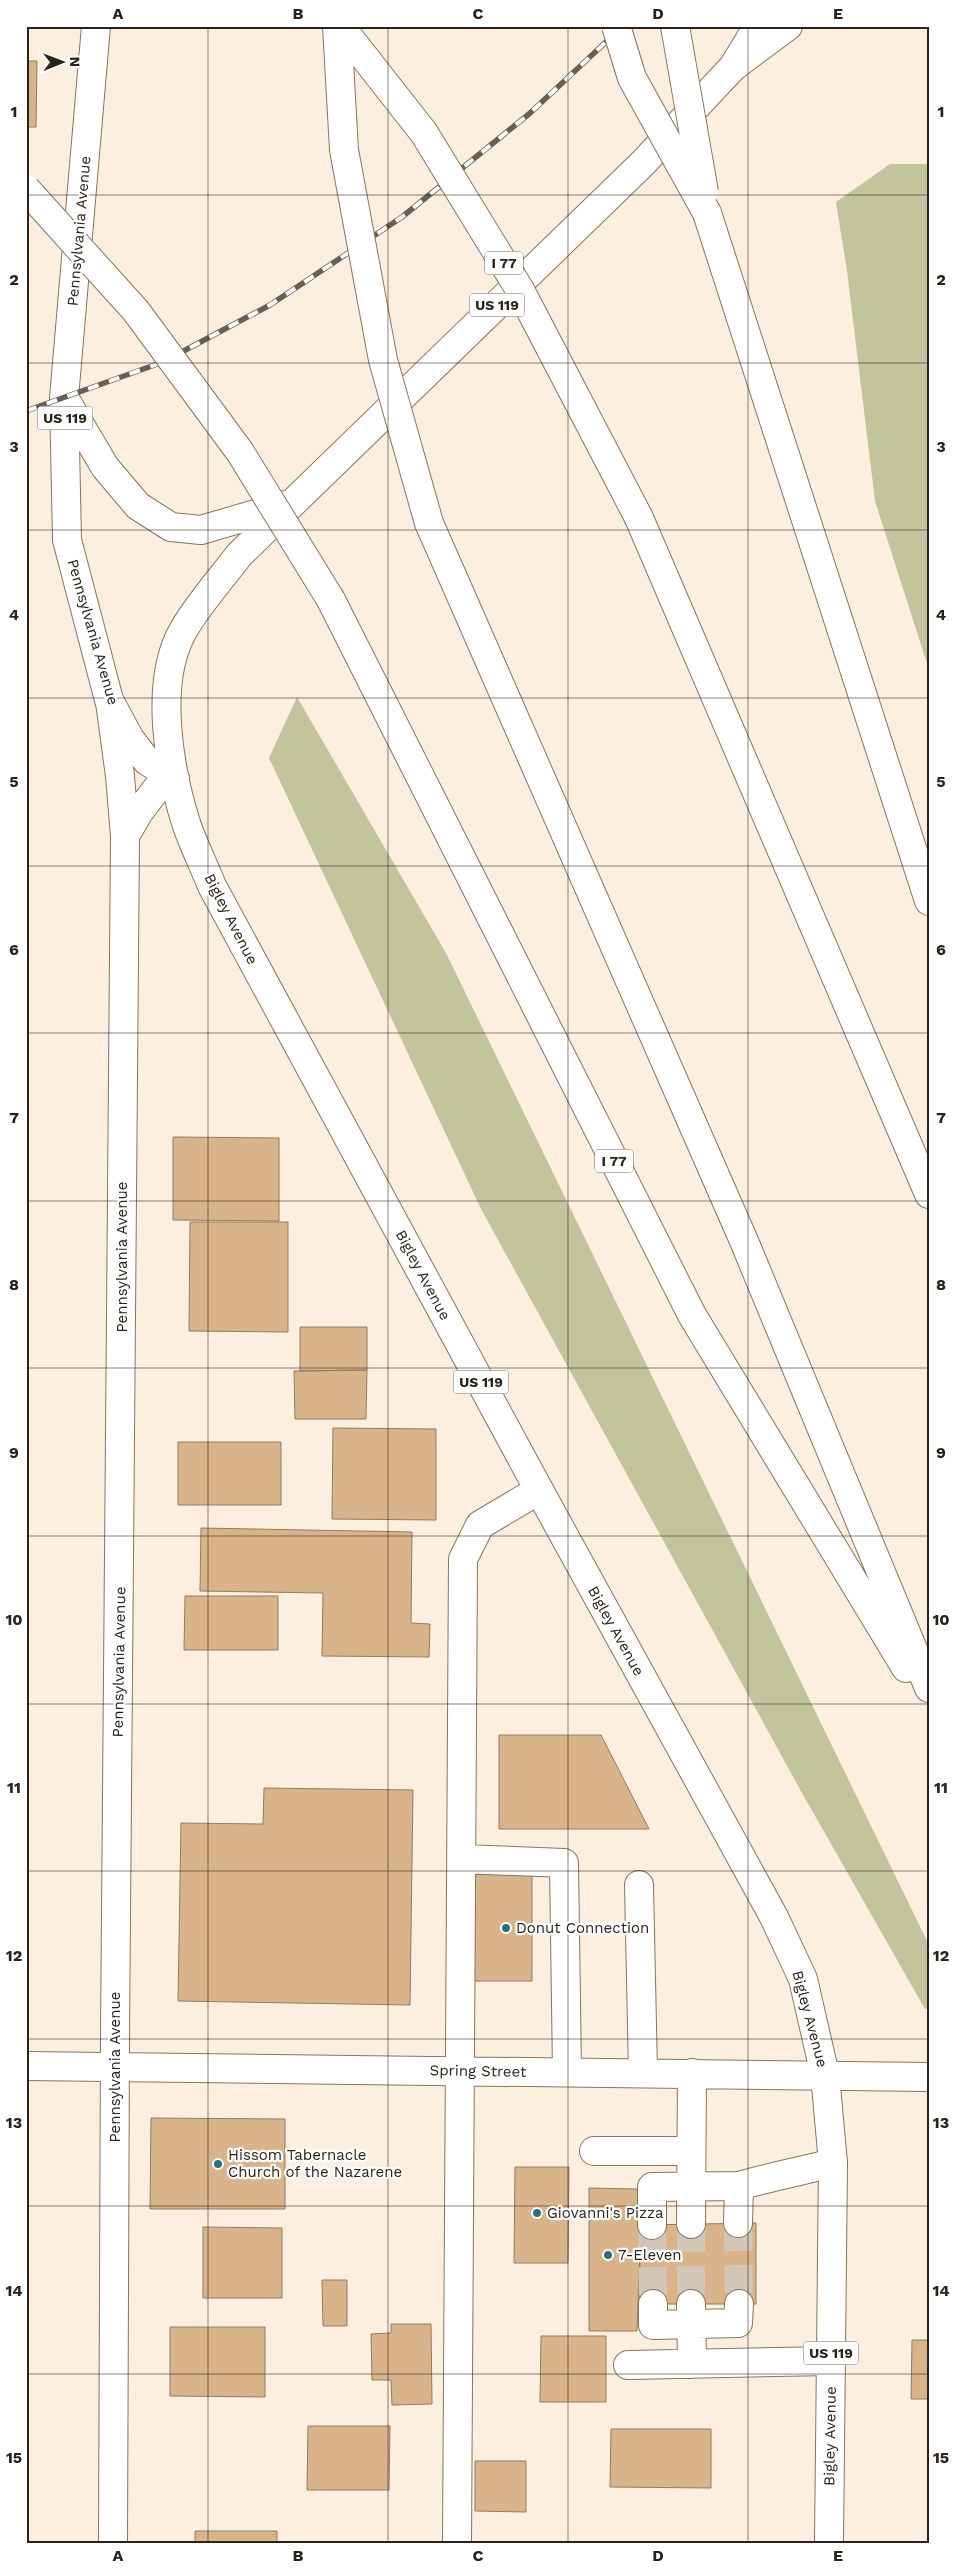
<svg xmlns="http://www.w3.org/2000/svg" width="955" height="2569" viewBox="0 0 955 2569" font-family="'Work Sans',sans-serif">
<rect width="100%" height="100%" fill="#fcefdf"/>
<path fill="#c2c49c" d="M890,164h39v506l-54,-169 -28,-230 -11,-69z
M297,697l149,256 483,992v63l-4,1 -123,-216 -321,-584 -212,-451z"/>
<path fill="#d9b38a" stroke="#917c65" d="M26,61h11l-1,66h-10z
M173,1137l106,1v83l-106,-1z
M190,1222h98v110l-99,-1z
M300,1327h67v43l-67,1z
M367,1370l-1,49h-71l-1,-48z
M333,1428l103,1v91l-104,-1z
M178,1442h103v63h-103z
M201,1528l211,4 -1,91 19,1 -1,33 -107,-1 1,-63 -123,-2z
M185,1596h93v54h-94z
M499,1735h102l48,94h-150z
M264,1788l149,2 -3,215 -232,-4 3,-178 82,1z
M474,1874h58v107h-58z
M151,2118l134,1v90h-135z
M515,2167h54l-1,96h-54z
M589,2188l48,1 4,36 -4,106h-48z
M756,2223v81h-117l2,-79z
M203,2227l79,1v70h-79z
M322,2280h25v46h-24z
M391,2324h40l1,80 -40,1 -1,-25h-19l-1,-46 20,-1z
M170,2327h95v70l-95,-1z
M541,2336h65v66h-66z
M912,2340h17v59h-18z
M308,2426h82l-1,64h-82z
M611,2429h100v59l-101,-1z
M475,2461h51v51l-51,-1z
M195,2531h82v12h-82z"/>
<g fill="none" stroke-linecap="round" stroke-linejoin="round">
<path stroke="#d2c6b7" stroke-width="28" stroke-dasharray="28 14" stroke-linecap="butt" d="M738,2223l1,81
M691,2224v80
M652,2225l1,79"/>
<defs>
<path id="minor" d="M733,67l55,-41
M110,702l10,74 5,60
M462,1859l102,4 3,209
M639,1885l4,187
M26,2066l903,11
M594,2151h97
M739,2186c31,-9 62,-15 94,-23
M691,2224l1,-151
M652,2225v-38l87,-1 -1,37
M653,2304v21l85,-2 1,-19
M691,2304l1,60
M628,2365l203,-4
M113,2543l2,-508 10,-1199 14,-24 19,-25 17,-8
M457,2543l6,-984 17,-34 59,-35"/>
<path id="major" d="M96,26l-32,372 3,142 42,160 21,39 17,22 28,18
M758,26l-25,41 -90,96 -404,392c-18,24 -40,48 -55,74 -31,52 -15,141 3,197 7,20 17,40 25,60l327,604 235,427 29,62 22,96 8,88 -4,380
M65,399l40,68 33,39 33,21 30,3 89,-26"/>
<path id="highway" d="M707,213l222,688
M639,518l290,676
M429,523l315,718 185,447
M331,600l361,715 214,353"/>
</defs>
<use href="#minor" stroke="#88755d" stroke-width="30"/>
<use href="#major" stroke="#88755d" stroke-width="30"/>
<use href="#highway" stroke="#88755d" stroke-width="30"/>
<use href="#minor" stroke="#fff" stroke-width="28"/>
<use href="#major" stroke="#fff" stroke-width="28"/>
<use href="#highway" stroke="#fff" stroke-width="28"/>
<defs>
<path id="rail" d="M26,411l137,-49 107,-57 132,-88 127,-103 94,-88"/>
</defs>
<use href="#rail" stroke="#695f54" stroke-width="5.5"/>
<use href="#rail" stroke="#fff" stroke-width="4" stroke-dasharray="11" stroke-linecap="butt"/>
<defs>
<path id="highway-bridge" d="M337,26l7,124 39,210 46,163
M340,26l84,107 96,157 119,228
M616,26l16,52 75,135
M675,26l29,166
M26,189l110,122 104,141 91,148"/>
</defs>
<use href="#highway-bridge" stroke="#88755d" stroke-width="30" stroke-linecap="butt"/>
<use href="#highway-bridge" stroke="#fff" stroke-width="28"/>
</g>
<path fill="none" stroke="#2b2319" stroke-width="1" stroke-opacity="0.55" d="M208,26v2517M388,26v2517M568,26v2517M748,26v2517M26,195h903M26,363h903M26,530h903M26,698h903M26,866h903M26,1033h903M26,1201h903M26,1368h903M26,1536h903M26,1704h903M26,1871h903M26,2039h903M26,2206h903M26,2374h903"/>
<g fill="#28717a" stroke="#fff" stroke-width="2">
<circle cx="506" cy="1928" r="5"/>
<circle cx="218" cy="2164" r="5"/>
<circle cx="537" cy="2213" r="5"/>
<circle cx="608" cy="2255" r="5"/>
</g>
<g text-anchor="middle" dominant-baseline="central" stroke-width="4.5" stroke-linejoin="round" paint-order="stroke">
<g fill="#fff" stroke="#6b655e" stroke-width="1">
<rect x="485" y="251.5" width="38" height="23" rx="4"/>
<rect x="469.5" y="293.5" width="55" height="23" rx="4"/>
<rect x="37.5" y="406.5" width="55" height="23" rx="4"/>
<rect x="595" y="1149.5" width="38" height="23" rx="4"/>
<rect x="453.5" y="1370.5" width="55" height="23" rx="4"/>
<rect x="803.5" y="2341.5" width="55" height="23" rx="4"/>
</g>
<g font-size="14" font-weight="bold" fill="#2b2319">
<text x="504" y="263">I 77</text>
<text x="497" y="305">US 119</text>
<text x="65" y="418">US 119</text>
<text x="614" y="1161">I 77</text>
<text x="481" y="1382">US 119</text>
<text x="831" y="2353">US 119</text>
</g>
<g font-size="15" fill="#2b2319" stroke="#fff">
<text transform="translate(79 231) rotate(-85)">Pennsylvania Avenue</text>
<text transform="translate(93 632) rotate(74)">Pennsylvania Avenue</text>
<text transform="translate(231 919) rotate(63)">Bigley Avenue</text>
<text transform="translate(122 1257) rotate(-90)">Pennsylvania Avenue</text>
<text transform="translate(423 1275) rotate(62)">Bigley Avenue</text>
<text transform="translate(616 1631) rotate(61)">Bigley Avenue</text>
<text transform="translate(119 1662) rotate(-89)">Pennsylvania Avenue</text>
<text transform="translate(810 2019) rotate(75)">Bigley Avenue</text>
<text transform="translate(115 2067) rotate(-90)">Pennsylvania Avenue</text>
<text transform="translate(478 2071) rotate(1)">Spring Street</text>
<text transform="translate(830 2436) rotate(-89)">Bigley Avenue</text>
</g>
<g font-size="15" fill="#2b2319" stroke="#fff" text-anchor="start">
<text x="516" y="1928">Donut Connection</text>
<text x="228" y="2155">Hissom Tabernacle<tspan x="228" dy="17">Church of the Nazarene</tspan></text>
<text x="547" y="2213">Giovanni's Pizza</text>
<text x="618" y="2255">7-Eleven</text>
</g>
</g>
<rect width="955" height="2569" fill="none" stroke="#ffffff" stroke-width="55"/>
<g transform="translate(62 62) rotate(89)" stroke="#ffffff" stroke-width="4" paint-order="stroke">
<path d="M0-4L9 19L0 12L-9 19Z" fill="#2b2319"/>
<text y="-8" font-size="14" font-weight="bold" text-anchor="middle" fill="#2b2319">N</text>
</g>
<rect x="28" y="28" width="900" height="2514" fill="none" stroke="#2b2319" stroke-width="2"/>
<g font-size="16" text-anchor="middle" font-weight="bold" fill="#2b2319">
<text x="118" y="19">A</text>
<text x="298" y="19">B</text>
<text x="478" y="19">C</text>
<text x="658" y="19">D</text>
<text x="838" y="19">E</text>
<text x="14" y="117">1</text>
<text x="941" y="117">1</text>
<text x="14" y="285">2</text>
<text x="941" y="285">2</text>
<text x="14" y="452">3</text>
<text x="941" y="452">3</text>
<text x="14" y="620">4</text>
<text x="941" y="620">4</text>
<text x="14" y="787">5</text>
<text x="941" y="787">5</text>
<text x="14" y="955">6</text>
<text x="941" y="955">6</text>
<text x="14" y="1123">7</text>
<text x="941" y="1123">7</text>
<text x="14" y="1290">8</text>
<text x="941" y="1290">8</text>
<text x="14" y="1458">9</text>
<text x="941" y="1458">9</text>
<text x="14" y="1625">10</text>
<text x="941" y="1625">10</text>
<text x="14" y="1793">11</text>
<text x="941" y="1793">11</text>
<text x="14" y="1961">12</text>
<text x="941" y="1961">12</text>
<text x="14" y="2128">13</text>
<text x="941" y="2128">13</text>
<text x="14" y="2296">14</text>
<text x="941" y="2296">14</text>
<text x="14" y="2463">15</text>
<text x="941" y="2463">15</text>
<text x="118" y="2561">A</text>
<text x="298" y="2561">B</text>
<text x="478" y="2561">C</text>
<text x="658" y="2561">D</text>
<text x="838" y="2561">E</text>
</g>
</svg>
